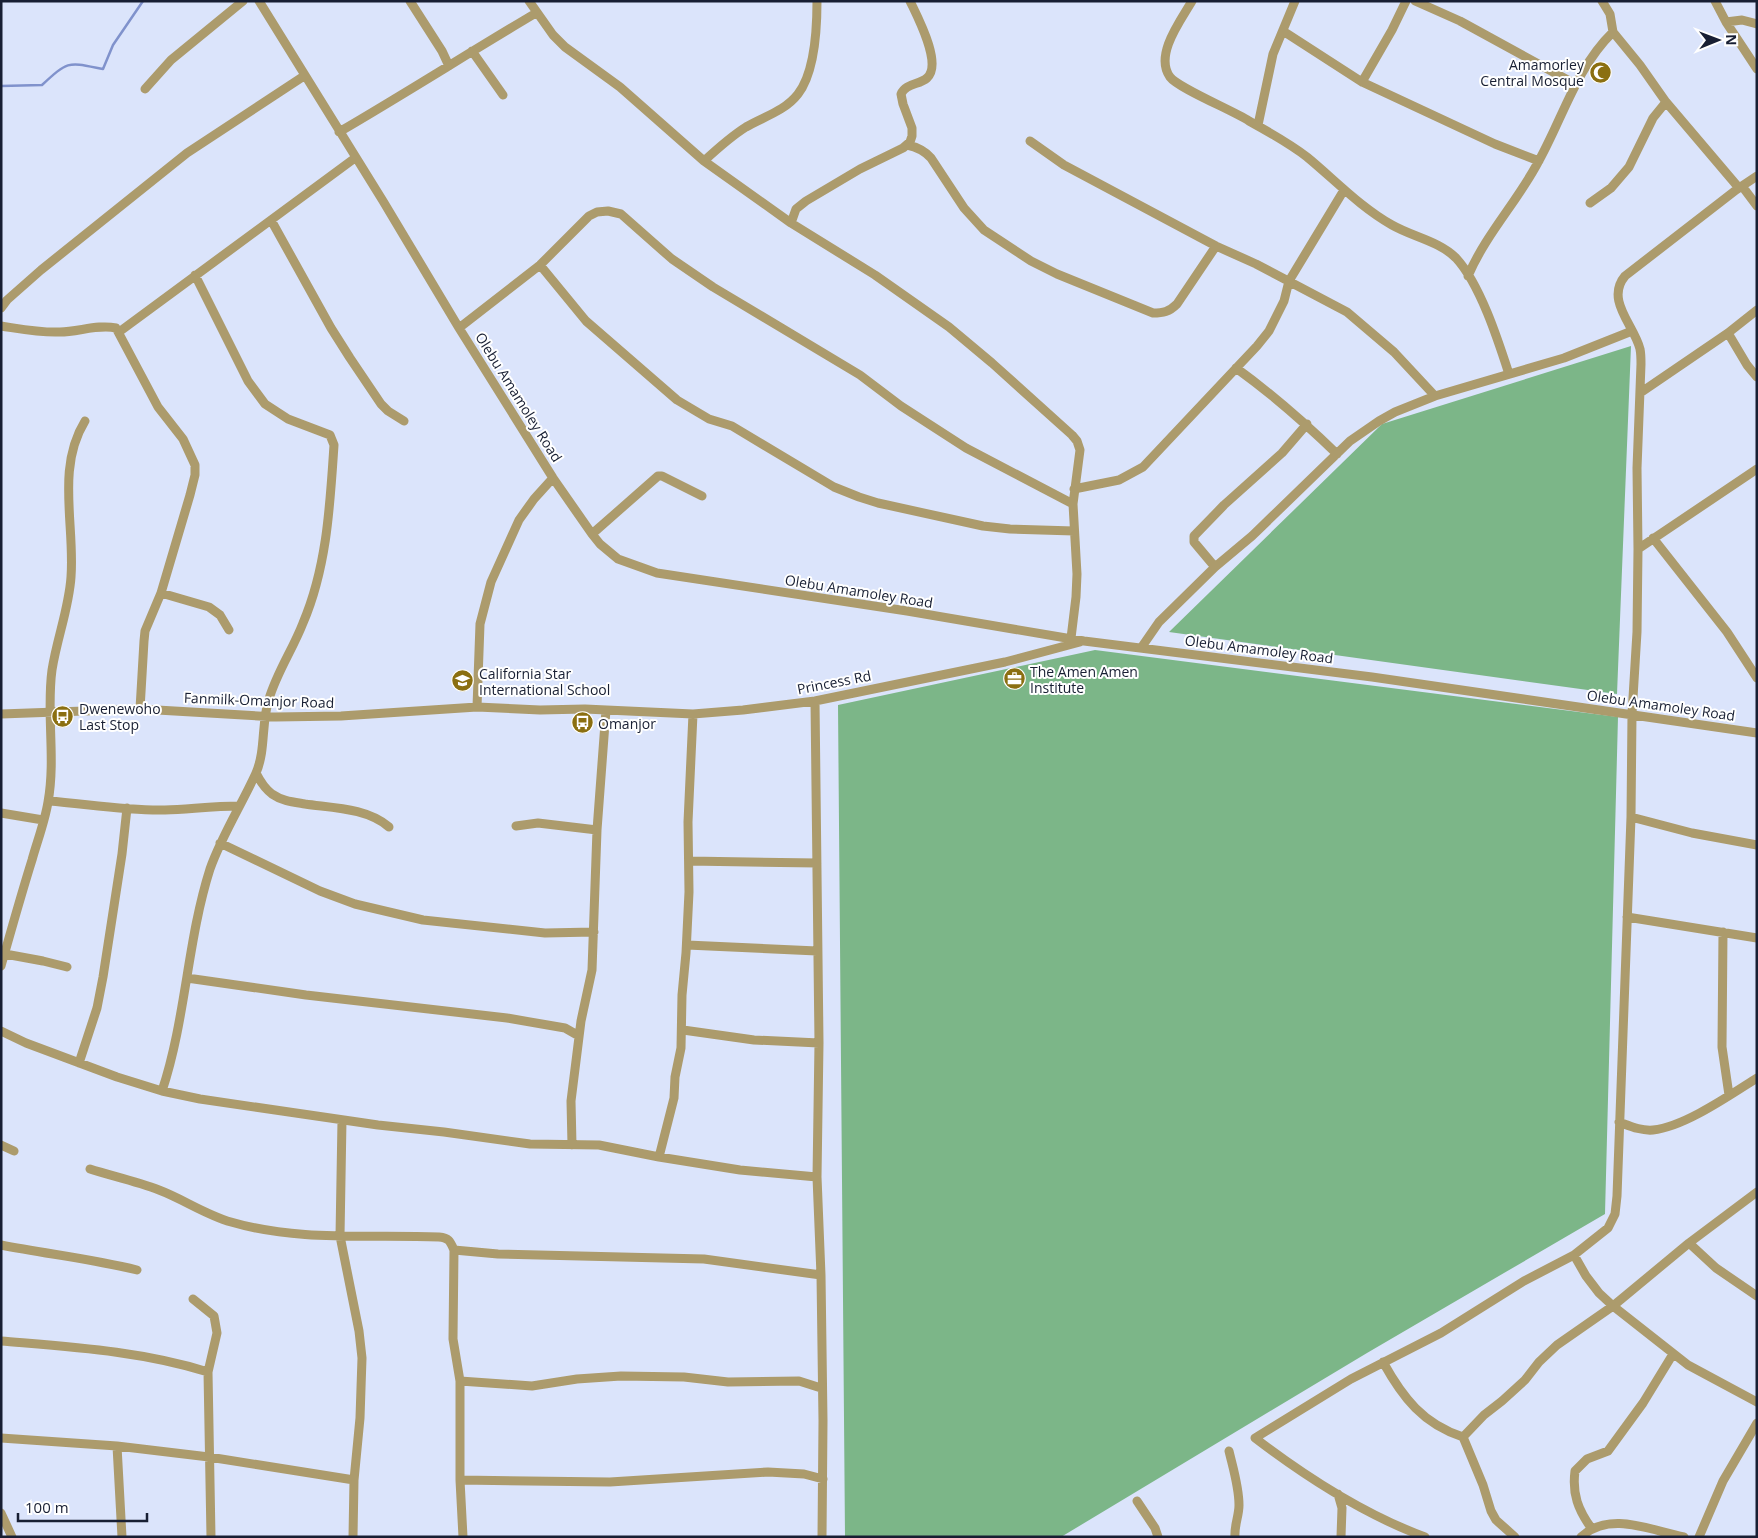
<svg xmlns="http://www.w3.org/2000/svg" width="1758" height="1538" viewBox="0 0 1758 1538" font-family="'Open Sans',sans-serif">
<rect width="100%" height="100%" fill="#dbe4fb"/>
<path fill="#7cb688" d="M1631,346l-14,348 -448,-62 213,-208z
M1095,650l523,67 -13,497 -238,139 -306,184h-216l-7,-832z"/>
<g fill="none" stroke-linecap="round" stroke-linejoin="round">
<path stroke="#8092cc" stroke-width="2.5" d="M1,86l41,-1c27,-25 26,-23 61,-16l10,-24 30,-44"/>
<path stroke="#ac9b6c" stroke-width="9" d="M259,1l124,200 76,127 94,150 39,56 8,10 18,15 39,14 250,38 177,30 288,36 385,56
M410,1l32,50 7,15
M529,1l24,34 12,12 55,40 84,74 87,62 84,52 74,52 43,36 80,72 5,6 3,9 -7,54 4,70 -1,23 -5,41
M1192,1c-11,19 -38,54 -22,76 8,11 64,34 79,44 20,11 40,22 58,36 28,23 53,50 85,68 21,12 47,16 64,33 24,26 42,82 53,116
M1415,1l45,20 115,63
M1602,1l8,13 3,18 27,33 26,37 73,86
M1715,1l11,21 31,47
M1726,22l16,-2 15,4
M1283,31l79,51 133,62 44,17
M472,51l31,44
M1362,82l30,-52 14,-29
M145,89l26,-29 72,-59
M1258,125l15,-71 22,-53
M339,132c67,-39 131,-80 197,-119
M1030,141l34,24 152,81 40,18 91,48 47,40 41,44
M907,145c10,2 17,5 24,13l33,50 20,22 47,31 26,13 96,39c10,0 16,-1 24,-9l39,-58
M704,161c13,-12 26,-24 42,-34 17,-10 39,-16 52,-33 17,-22 19,-65 19,-93
M1742,186l15,20
M1590,203l21,-15 18,-21 24,-49 13,-16
M271,220l60,108 19,30 31,46 7,7 16,10
M791,223l5,-14 10,-8 54,-32 43,-21 7,-6 2,-6v-8l-9,-24 -2,-10c5,-11 18,-9 26,-16 16,-14 -10,-62 -17,-77
M540,265l46,56 91,79 32,19 23,7 102,61 25,10 19,6 105,23 27,3 64,2
M1468,276c17,-40 47,-72 68,-110 26,-45 39,-97 77,-134
M1,308l6,-8 34,-30 146,-117 117,-77
M1,326c20,3 40,7 59,6 18,0 38,-8 56,-4l42,79 25,32 12,26v10l-5,20 -29,98 -16,38 -1,10 -4,68
M459,328l81,-63 49,-49 8,-4 11,-1 13,3 51,45 41,28 147,88 41,31 65,42 107,56
M119,332l236,-174
M1728,333l19,32 10,12
M1236,368c36,26 69,55 101,86
M1640,393l88,-60 29,-23
M1074,489l45,-9 24,-13 114,-121 12,-15 15,-30 5,-20 55,-91
M592,534l66,-58h4l40,20
M1653,538l74,94 30,46
M1638,549l119,-80
M1215,567l-21,-25v-6l30,-31 58,-52 25,-29
M161,593l48,14 11,8 9,15
M1141,648l18,-26 56,-55 37,-31 98,-95 29,-20 16,-9 40,-16 129,-38 68,-27
M815,701l4,342 -2,134 4,98 2,146 -1,116
M477,707l3,-83 11,-42 28,-62 15,-21 19,-21
M1,714l139,-5 136,8 65,-1 136,-9 63,3 45,-1 108,5 50,-4 72,-9 190,-39 75,-20
M256,773c4,8 8,15 16,21 10,7 21,8 33,10 28,4 62,4 84,23
M49,801c38,3 78,10 116,9 25,-1 49,-4 74,-4
M1,813l42,7
M1631,817l61,16 65,12
M516,826l22,-3 59,7
M220,843l100,48 35,13 68,16 122,13 49,-1
M689,861l128,2
M1627,917l130,21
M1723,932l-1,115 7,48
M687,945l130,6
M5,954l38,7 24,6
M1,966c10,-35 20,-71 31,-106 5,-18 13,-39 16,-58 8,-44 -2,-89 4,-132 5,-32 17,-62 19,-93 4,-52 -15,-109 14,-156
M187,978l119,17 201,23 58,10 14,8
M683,1030l71,10 65,3
M1,1031l25,12 91,34 45,14 38,8 178,26 66,7 86,12 69,1 60,12 81,13 77,7
M79,1063l18,-55 6,-31 19,-123 5,-46
M162,1091c24,-72 25,-150 48,-222 12,-34 31,-63 46,-96 10,-23 5,-50 13,-74 8,-27 24,-50 34,-76 24,-56 27,-118 31,-178l-4,-10 -42,-16 -23,-15 -17,-23 -53,-106
M342,1120l-2,116 19,95 3,27 -2,60 -6,62 -1,57
M1619,1122c11,4 22,9 34,8 31,-3 77,-35 104,-52
M1,1145l13,6
M572,1145l-1,-44 10,-80 11,-51 5,-140 9,-120
M659,1157l15,-59 1,-21 6,-29 1,-53 4,-42 3,-61 -1,-70 5,-108
M90,1169c22,7 46,12 69,21 24,9 47,25 72,32 68,20 139,12 208,15 10,1 11,4 15,13l-1,89 7,42v99l3,57
M1689,1243l27,25 41,28
M1,1245c46,9 91,14 136,25
M454,1250l44,4 206,5 117,16
M1574,1255l12,21 13,17 14,13 75,59 69,37
M193,1299l21,17 3,17 -9,39
M1,1341c70,6 140,10 207,31l3,165
M1383,1362c20,36 40,62 80,75l20,48 8,26 5,9 19,17
M460,1381l72,5 45,-7 44,-3 63,1 44,5 71,-1 22,7
M1463,1437l21,-22 18,-14 23,-21 14,-18 18,-17 56,-39 76,-63 68,-51
M1,1438l116,8 92,11 145,23
M117,1446l5,91
M1229,1451c4,17 10,36 10,54 0,11 -5,21 -4,32
M460,1480l150,2 158,-10 36,2 19,5
M1338,1494l4,14 -1,29
M1137,1501l18,27 3,9
M1,1513l11,24
M1592,1529c-14,-19 -20,-35 -17,-58l12,-12 21,-8 35,-48 30,-49
M1425,1537c-62,-23 -119,-60 -170,-99l96,-59 90,-46 83,-52 50,-26 34,-27 7,-14 2,-18 14,-379 1,-103 5,-82 1,-83 -1,-81 4,-104c0,-5 0,-10 -1,-15 -6,-24 -35,-49 -15,-73l111,-86 21,-14
M1581,1537c29,-27 71,-6 103,0
M1699,1537l24,-56 34,-58"/>
</g>
<defs>
<symbol id="mosque-disc" viewBox="-11 -11 22 22"><circle r="9.5" fill="#8b6f11" stroke="#fff"/><path d="M3.5-4.9A6 6 0 1 0 3.5 4.9A5 5 0 1 1 3.5-4.9Z" fill="#fff"/></symbol>
<symbol id="office-disc" viewBox="-11 -11 22 22"><circle r="9.5" fill="#8b6f11" stroke="#fff"/><path d="M-6-3h4V-5.5h4V-3h4V5H-6ZM-1-4.5V-3h2v-1.5ZM-6 0V1H6V0Z" fill="#fff"/></symbol>
<symbol id="school-disc" viewBox="-11 -11 22 22"><circle r="9.5" fill="#8b6f11" stroke="#fff"/><path d="M0-5L7-2L0 1L-7-2ZM-4 1L0 2.5L4 1V4Q0 6-4 4Z" fill="#fff"/></symbol>
<symbol id="bus-disc" viewBox="-11 -11 22 22"><circle r="9.5" fill="#8b6f11" stroke="#fff"/><path d="M-5-6H5V4H4V6H2V4H-2V6H-4V4H-5ZM-3.5-4V0h7V-4ZM-3.5 1.2v1.5H-2V1.2ZM2 1.2v1.5H3.5V1.2Z" fill="#fff"/></symbol>
</defs>
<g fill-rule="evenodd">
<use href="#mosque-disc" x="1588" y="60" width="25" height="25"/>
<use href="#office-disc" x="1002" y="666" width="25" height="25"/>
<use href="#school-disc" x="450" y="668" width="25" height="25"/>
<use href="#bus-disc" x="50" y="704" width="25" height="25"/>
<use href="#bus-disc" x="570" y="710" width="25" height="25"/>
</g>
<g text-anchor="middle" dominant-baseline="central" stroke-width="4" stroke-linejoin="round" paint-order="stroke">
<g font-size="14" fill="#181f33" stroke="#fff" text-anchor="start">
<text x="1584" y="64" text-anchor="end">Amamorley<tspan x="1584" dy="16">Central Mosque</tspan></text>
<text x="1030" y="671">The Amen Amen<tspan x="1030" dy="16">Institute</tspan></text>
<text x="479" y="673">California Star<tspan x="479" dy="16">International School</tspan></text>
<text x="79" y="708">Dwenewoho<tspan x="79" dy="16">Last Stop</tspan></text>
<text x="598" y="723">Omanjor</text>
</g>
<g font-size="14" fill="#181f33" stroke="#fff">
<text transform="translate(519 397) rotate(58)">Olebu Amamoley Road</text>
<text transform="translate(859 591) rotate(9)">Olebu Amamoley Road</text>
<text transform="translate(1259 649) rotate(7)">Olebu Amamoley Road</text>
<text transform="translate(834 682) rotate(-11)">Princess Rd</text>
<text transform="translate(259 700) rotate(2)">Fanmilk-Omanjor Road</text>
<text transform="translate(1661 705) rotate(8)">Olebu Amamoley Road</text>
</g>
</g>
<rect width="1758" height="1538" fill="none" stroke="#181f33" stroke-width="5"/>
<g transform="translate(1718 40) rotate(89)" stroke="#ffffff" stroke-width="4" paint-order="stroke">
<path d="M0-4L9 19L0 12L-9 19Z" fill="#181f33"/>
<text y="-8" font-size="14" font-weight="bold" text-anchor="middle" fill="#181f33">N</text>
</g>
<path d="M18 1513v8h129v-8" fill="none" stroke="#181f33" stroke-width="2.5"/>
<text x="25" y="1513" font-size="15" fill="#181f33" stroke="#ffffff" stroke-width="4" paint-order="stroke">100 m</text>
</svg>
